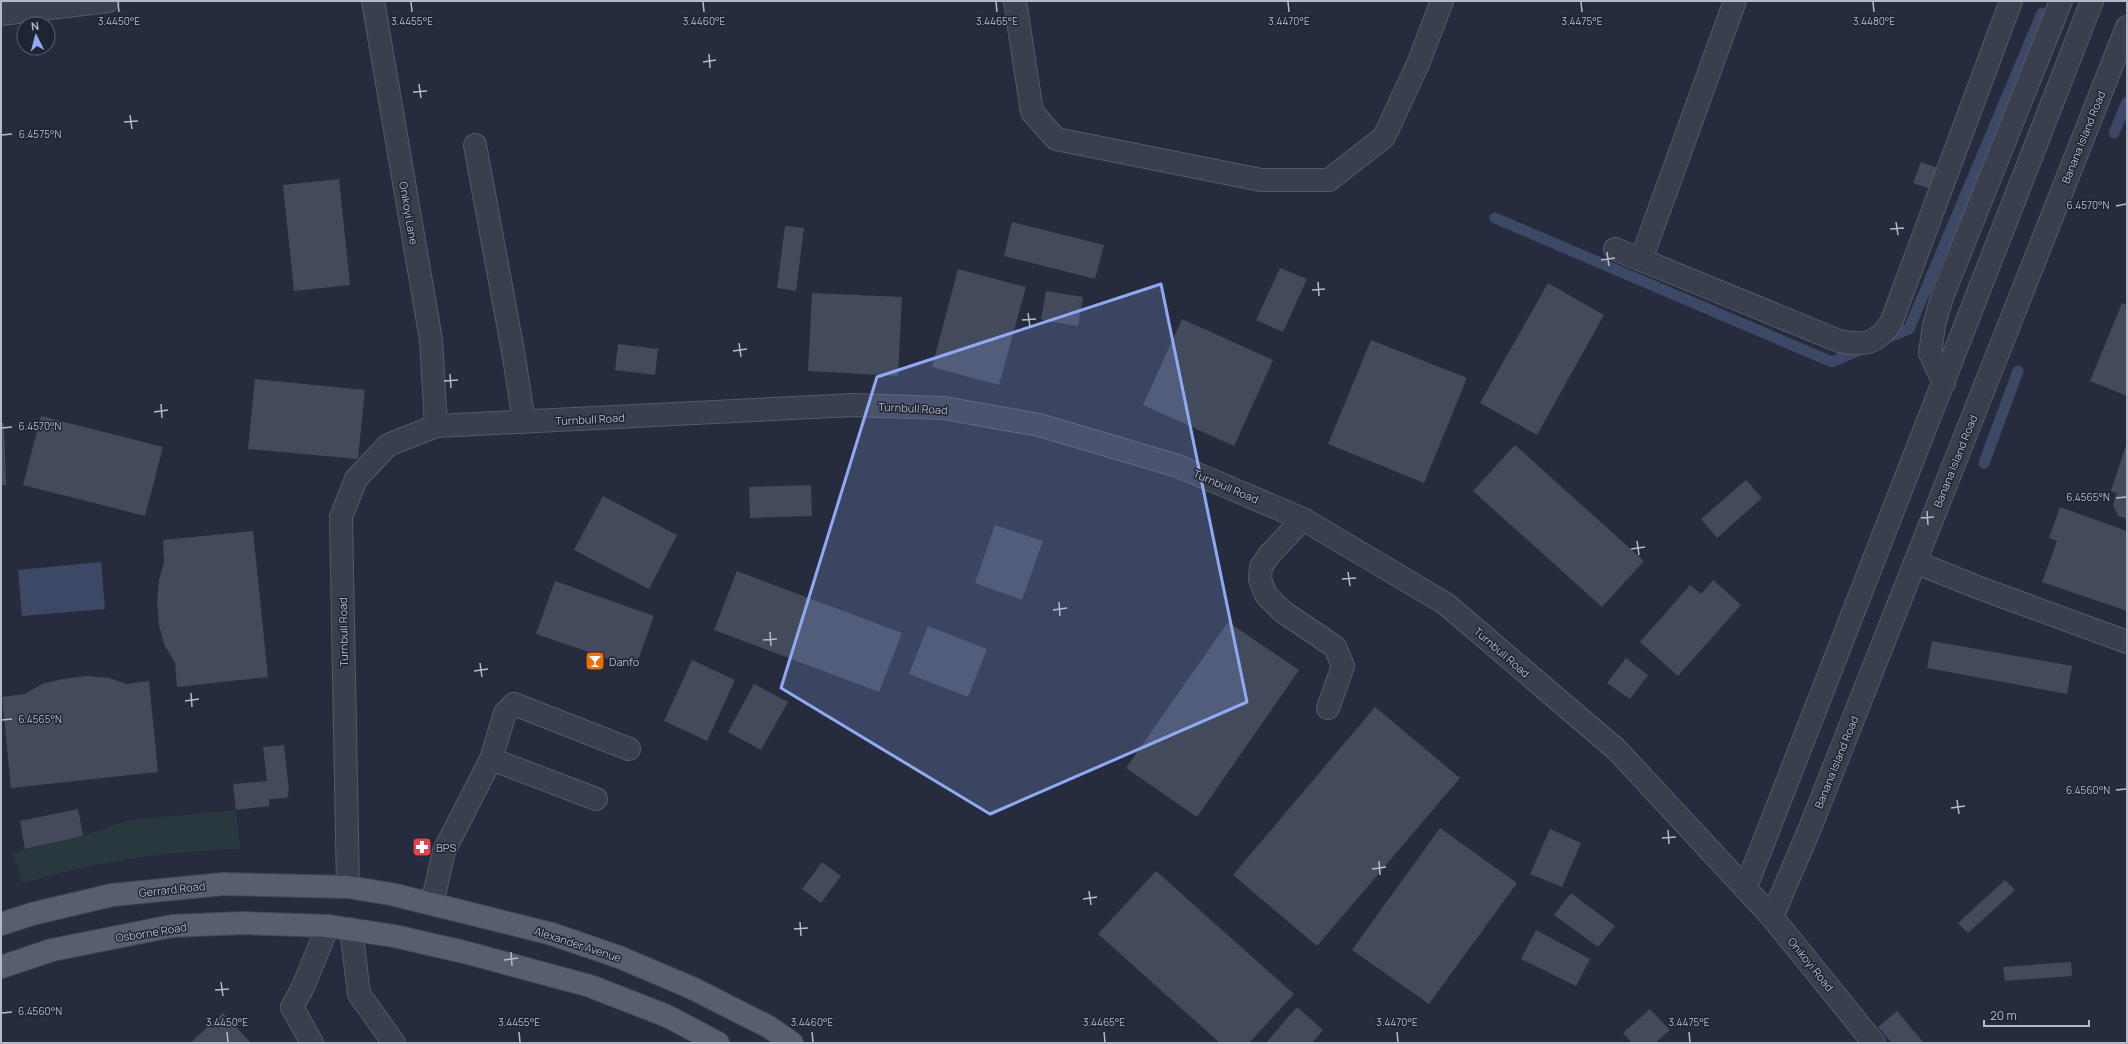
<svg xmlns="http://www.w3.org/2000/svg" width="2128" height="1044" viewBox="0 0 2128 1044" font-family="Manrope,sans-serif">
<rect width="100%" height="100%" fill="#262c3d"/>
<path fill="#28383e" d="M236,810l4,39c-75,2 -146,13 -217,34l-11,-30 71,-17 46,-16z"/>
<path fill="#3c4865" d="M101,562l4,47 -83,7 -4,-46z"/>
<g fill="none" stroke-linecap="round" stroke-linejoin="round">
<path stroke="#3c4865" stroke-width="11" d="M2114,133l13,-31
M1495,218l337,144 32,-14
M1882,340l27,-11 133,-316
M1984,463l34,-92"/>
</g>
<path fill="#424a5c" d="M1921,162l17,6 -8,21 -17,-6z
M339,179l11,106 -56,6 -11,-106z
M1012,222l92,23 -9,34 -91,-23z
M785,226l19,2 -8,63 -19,-3z
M1280,268l27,11 -24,53 -27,-12z
M958,269l68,18 -27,98 -67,-18z
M1548,283l56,32 -67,120 -57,-32z
M1046,291l37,6 -5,29 -37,-6z
M812,293l90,4 -4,79 -90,-5z
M2122,303l5,2v91l-37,-15z
M1182,319l91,41 -39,86 -91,-41z
M1371,340l96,38 -43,105 -96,-39z
M618,344l40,5 -3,26 -40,-5z
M255,379l110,11 -7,69 -110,-10z
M41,416l122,31 -18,69 -122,-31z
M1,423h3l2,62h-5z
M2127,442v77l-9,-3 -5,-11 4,-12 -6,-2z
M1515,445l129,116 -42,46 -129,-116z
M1746,480l16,18 -45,40 -16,-19z
M811,485l1,31 -62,2 -1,-31z
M603,496l74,39 -28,54 -75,-39z
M2060,507l67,24v80l-85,-29 15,-41 -8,-3z
M995,525l48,16 -21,59 -47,-17z
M253,531l15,146 -91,10 -2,-24 -10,-17 -6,-20 -2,-24 2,-22 5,-18 -1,-22z
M737,571l165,62 -23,59 -165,-62z
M1713,580l28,25 -63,71 -38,-34 50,-57 11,9z
M555,581l99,35 -19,52 -99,-34z
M1228,622l71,48 -102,147 -71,-49z
M928,626l59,23 -19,48 -59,-23z
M1932,641l140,25 -5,28 -140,-26z
M1626,658l22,17 -18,24 -23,-16z
M692,660l43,20 -28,61 -43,-20z
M87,676l22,2 18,6 22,-3 9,91 -147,16 -9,-91 23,-3 17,-10 20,-5z
M754,684l34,18 -27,48 -33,-18z
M1375,707l85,71 -143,168 -84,-71z
M284,745l5,46 -2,7 -18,1v7l-33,4 -3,-26 34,-3 -4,-34z
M78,809l5,27 -58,13 -5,-28z
M1440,828l77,55 -88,121 -77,-54z
M1550,829l31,14 -19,44 -32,-13z
M822,862l19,14 -20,27 -19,-14z
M1156,871l138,123 -45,49h-29l-122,-109z
M2005,880l10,10 -47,43 -10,-10z
M1571,893l44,33 -17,21 -44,-32z
M1536,930l54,29 -14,27 -55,-27z
M2071,962l1,14 -67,5 -2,-14z
M1297,1007l26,23 -11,13h-46z
M1650,1009l20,21 -15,13h-23l-9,-10z
M1897,1011l27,32h-32l-14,-16z
M223,1013l28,30h-61z"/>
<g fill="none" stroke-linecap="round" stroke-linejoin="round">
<defs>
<path id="minor" d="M373,1l58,339 5,86
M1015,1l17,111 24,27 205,41h68l55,-43 34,-73 24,-63
M1,14l107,-13
M475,145l39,212 10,65
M1615,249l224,92c26,5 36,4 52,-18l120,-322
M1641,260l94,-259
M1944,383l-14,-30 4,-28 8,-28 119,-296
M1303,519l-34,36 -8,12 -1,12 6,16 16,16 53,36 8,19 -15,42
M1915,562l62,25 150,55
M491,759l14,-46 9,-9 115,45
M348,887l-7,-370 15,-38 32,-34 48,-19 417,-21 91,3 95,17 139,41 125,53 143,85 171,146 155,167 102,126
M1746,887l346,-886
M432,904l12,-53 47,-92 105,40
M1772,917l38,-89 317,-801
M351,929l8,65 35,49
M312,1043l-20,-36 11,-20 25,-61"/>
<path id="major" d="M1,924l31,-10 80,-19 111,-11 125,3 43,7 69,17 92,23 67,23 73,31 77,39 23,16
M1,967l51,-17 120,-24 71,-3 85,3 66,10 70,16 126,34 77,30 51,27"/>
</defs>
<use href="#minor" stroke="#545a68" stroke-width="24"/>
<use href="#major" stroke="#424856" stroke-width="24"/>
<use href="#minor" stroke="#393f4d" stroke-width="22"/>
<use href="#major" stroke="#585e6d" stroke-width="22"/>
</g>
<path fill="#90a9f3" fill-opacity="0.2" stroke="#90a9f3" stroke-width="3" stroke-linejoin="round" d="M1161,284l86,418 -257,112 -209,-126 96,-311z"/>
<path fill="none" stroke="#b5bac8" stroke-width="1.5" d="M118,2l1,10M411,2l1,10M703,2l1,10M996,2l1,10M1288,2l1,10M1581,2l1,10M1873,2l1,10M709,54l1,14M703,62l13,-2M419,84l2,14M413,92l14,-1M130,115l2,14M124,122l14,-1M2,135l10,-1M2116,206l10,-2M1896,222l2,13M1890,229l14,-1M1607,252l2,14M1601,260l14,-2M1318,282l1,14M1312,290l13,-1M1028,313l2,14M1022,320l14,-1M739,343l2,14M733,351l14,-2M450,374l1,14M444,381l14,-1M161,404l1,14M154,412l14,-2M2,428l10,-1M2116,498l10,-1M1927,511l1,14M1921,518l13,-1M1637,541l2,14M1631,549l14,-2M1348,572l2,14M1342,579l14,-1M1059,602l1,14M1053,610l14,-2M770,632l1,14M763,640l14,-1M480,663l2,14M474,671l14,-2M191,693l1,14M185,701l14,-2M2,720l10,-1M2116,790l10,-1M1957,800l2,14M1951,808l14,-2M1668,830l1,14M1662,838l14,-1M1379,861l1,14M1372,869l14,-2M1089,891l2,14M1083,899l14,-2M800,922l1,14M794,929l14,-1M511,952l1,14M504,960l14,-2M221,982l2,14M215,990l14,-1M2,1013l10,-1M227,1032l1,10M519,1032l1,10M812,1032l1,10M1104,1032l1,10M1397,1032l1,10M1689,1032l1,10"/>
<defs>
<symbol id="bar-square" viewBox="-11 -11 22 22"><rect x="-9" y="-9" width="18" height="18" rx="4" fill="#e8710a" stroke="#1e2432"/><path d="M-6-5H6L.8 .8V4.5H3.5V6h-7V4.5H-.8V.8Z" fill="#fff"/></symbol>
<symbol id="pharmacy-square" viewBox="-11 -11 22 22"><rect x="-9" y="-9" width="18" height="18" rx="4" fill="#e0444e" stroke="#1e2432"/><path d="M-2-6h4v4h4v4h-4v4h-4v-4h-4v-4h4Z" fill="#fff"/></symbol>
</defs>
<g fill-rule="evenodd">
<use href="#bar-square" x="584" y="650" width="22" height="22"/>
<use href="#pharmacy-square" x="411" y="836" width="22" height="22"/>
</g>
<g text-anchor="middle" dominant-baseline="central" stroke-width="3" stroke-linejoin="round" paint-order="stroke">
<g font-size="11" fill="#b5bac8" stroke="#1e2432">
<text transform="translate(2083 137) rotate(-68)">Banana Island Road</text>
<text transform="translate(409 213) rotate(80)">Onikoyi Lane</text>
<text transform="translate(913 408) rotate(3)">Turnbull Road</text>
<text transform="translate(590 419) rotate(-3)">Turnbull Road</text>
<text transform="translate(1955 461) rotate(-68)">Banana Island Road</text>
<text transform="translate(1226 486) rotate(23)">Turnbull Road</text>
<text transform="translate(343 632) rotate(-91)">Turnbull Road</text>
<text transform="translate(1502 652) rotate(41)">Turnbull Road</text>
<text transform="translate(1836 762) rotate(-68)">Banana Island Road</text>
<text transform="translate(172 889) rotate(-6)">Gerrard Road</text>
<text transform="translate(151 932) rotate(-9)">Osborne Road</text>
<text transform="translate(578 944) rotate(18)">Alexander Avenue</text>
<text transform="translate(1811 964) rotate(51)">Onikoyi Road</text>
</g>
<g font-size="11" fill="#b5bac8" stroke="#1e2432" text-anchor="start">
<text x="609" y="661">Danfo</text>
<text x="436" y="847">BPS</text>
</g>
</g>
<g font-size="10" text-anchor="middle" fill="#b5bac8" stroke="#1e2432" stroke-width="3" stroke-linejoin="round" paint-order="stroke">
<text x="119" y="25">3.4450°E</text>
<text x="412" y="25">3.4455°E</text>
<text x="704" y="25">3.4460°E</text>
<text x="997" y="25">3.4465°E</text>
<text x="1289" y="25">3.4470°E</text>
<text x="1582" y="25">3.4475°E</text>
<text x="1874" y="25">3.4480°E</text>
<text x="40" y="138">6.4575°N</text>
<text x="2088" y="209">6.4570°N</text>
<text x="40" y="430">6.4570°N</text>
<text x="2088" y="501">6.4565°N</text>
<text x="40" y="723">6.4565°N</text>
<text x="2088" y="794">6.4560°N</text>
<text x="40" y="1015">6.4560°N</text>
<text x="227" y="1026">3.4450°E</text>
<text x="519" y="1026">3.4455°E</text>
<text x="812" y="1026">3.4460°E</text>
<text x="1104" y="1026">3.4465°E</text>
<text x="1397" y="1026">3.4470°E</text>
<text x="1689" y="1026">3.4475°E</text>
</g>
<rect width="2128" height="1044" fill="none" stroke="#b5bac8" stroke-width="4"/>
<g transform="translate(36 36) rotate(354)"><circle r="19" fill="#1e2432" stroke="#5a606e"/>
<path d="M0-3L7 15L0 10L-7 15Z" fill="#90a9f3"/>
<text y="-6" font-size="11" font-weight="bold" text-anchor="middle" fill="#b5bac8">N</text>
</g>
<path d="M1984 1020v6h105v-6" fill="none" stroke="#b5bac8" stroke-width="2"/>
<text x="1990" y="1020" font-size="12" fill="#b5bac8" stroke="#1e2432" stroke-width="3" paint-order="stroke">20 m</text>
</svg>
